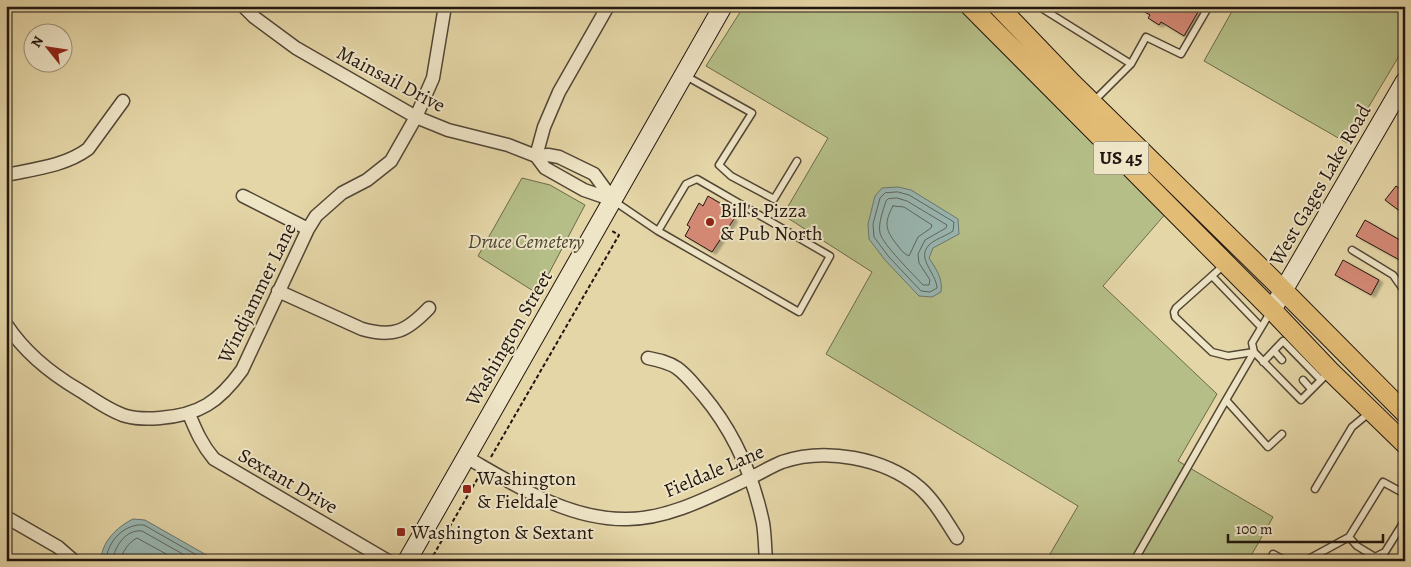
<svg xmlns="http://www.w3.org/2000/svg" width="1411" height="567" viewBox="0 0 1411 567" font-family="Alegreya,serif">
<defs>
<filter id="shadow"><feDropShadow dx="4" dy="2.5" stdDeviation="1" flood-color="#0004"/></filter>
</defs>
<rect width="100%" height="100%" fill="#e5d6a7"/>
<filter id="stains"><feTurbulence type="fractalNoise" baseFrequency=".004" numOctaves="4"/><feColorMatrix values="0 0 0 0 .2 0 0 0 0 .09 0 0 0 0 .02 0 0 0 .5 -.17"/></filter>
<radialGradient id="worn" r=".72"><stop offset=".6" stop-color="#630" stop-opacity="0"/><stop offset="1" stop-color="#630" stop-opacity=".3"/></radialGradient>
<path fill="#b5be87" stroke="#6b6a4b" d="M744,6h218l205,206 -64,74 114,108 -39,67 95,56 -25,44h-202l32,-55 -252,-152 46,-82 -89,-57 45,-77 -122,-72z
M1235,6h170v40l-58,97 -143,-82z
M522,178l28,7 35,20 -47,89 -60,-38z"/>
<path fill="#99b7b2" stroke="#697771" d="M898,187l13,3 47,29 1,15 -26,14 -4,10c7,11 14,20 12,34l-9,5 -13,-1 -34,-36 -16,-21 -1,-15 7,-28 7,-8z
M133,519l12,1 72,41h-116c0,-19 16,-34 32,-42z"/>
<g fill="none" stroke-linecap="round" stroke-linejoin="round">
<path stroke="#5d6660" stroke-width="1" d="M898,192l11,3 45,27 -1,9c-7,5 -18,8 -24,14 -13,14 7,27 8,43l-7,4 -9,-1 -32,-34 -15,-20 -1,-13 7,-26 5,-5z
M897,198l10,3 40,24 -1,3 -21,12 -7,14 1,9 11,17 -1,5h-6c-10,-11 -40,-40 -43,-52 -2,-10 3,-22 6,-32l2,-2z
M893,206l11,1 28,18 -1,3 -13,9 -9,19c-5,-2 -8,-6 -11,-10 -12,-15 -15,-22 -5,-40z
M106,561c1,-20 19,-38 38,-36l63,36
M112,561c3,-15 14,-32 30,-30l53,30
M120,561c3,-10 8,-18 17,-23l42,23"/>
</g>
<path fill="#d48975" stroke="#21160f" filter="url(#shadow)" d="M1135,6h54l9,6 -14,24 -23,-14 -2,3 -11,-7 2,-3z
M1396,186l9,6v23l-20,-15z
M708,196l27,16 -4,6 3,1 -22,33 -27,-16 5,-9 -3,-2 12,-22 4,3z
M1365,220l40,23v20l-49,-27z
M1343,260l36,20 -8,15 -36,-20z"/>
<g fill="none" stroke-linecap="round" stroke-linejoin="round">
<defs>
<path id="lane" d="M1038,6l93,58
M684,75l68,38 -33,52 12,11 43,23 23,-38
M1093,102l38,-38 15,-27 35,17 28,-48
M614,201l44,30 141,81 31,-56 -133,-77 -11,5 -28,47
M1352,250l41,25 12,17
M1224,265l-48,43 -2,4 1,5 37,35 16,4 26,-4 47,48 28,-28
M1212,276l49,51
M1271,311l-19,32 2,9 -28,48 42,47 14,-13
M1274,351l8,9
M1263,362l20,-21 38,39
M1303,380l8,9
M1315,489l37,-62 17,-14
M1349,537l8,9 18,11 10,-5 20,-32
M1134,561l92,-161
M1270,561l3,-7 13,7
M1305,561l44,-24 34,-55 22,12"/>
<path id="street" d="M243,6l11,11 42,31 120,69 32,13 60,15 28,11 12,-1 11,2 35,17 19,26
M536,156l8,-29 15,-35 49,-86
M536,156l9,12 39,22 29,10
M6,175c28,-6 59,-9 82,-26l35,-48
M243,196l65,33
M278,291l84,38c32,9 45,2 67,-21
M6,324c19,29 44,49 73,66 15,9 30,21 47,26 11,3 22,3 34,2 39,-3 59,-16 82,-48l66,-141 8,-13 26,-23 25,-13 24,-19 25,-44 17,-39 12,-72
M648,358c10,2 20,4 29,10 10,7 18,18 26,27 31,37 50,80 60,128 2,12 2,25 3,38
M189,414c7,17 13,31 25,45l174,102
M466,457c49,28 102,63 161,62 43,0 86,-24 125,-42 10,-5 20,-11 30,-15 43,-15 102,-4 137,25 16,14 27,34 38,51
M6,517l52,30 16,14"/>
<path id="secondary" d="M1272,310l133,-229
M407,561l316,-555"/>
<path id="primary" d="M970,6l302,304 58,61 75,73
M998,6l74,77 206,202 127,128"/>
</defs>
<use href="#lane" stroke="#524635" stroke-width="9"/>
<use href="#street" stroke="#524635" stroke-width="15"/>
<use href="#secondary" stroke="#21160f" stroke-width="20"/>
<use href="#primary" stroke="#21160f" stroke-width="21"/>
<path stroke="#21160f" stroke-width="2" stroke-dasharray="4 2.5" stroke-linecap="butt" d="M491,457l128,-222 -7,-4
M430,561l49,-85"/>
<use href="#lane" stroke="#eee4c6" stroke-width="6"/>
<use href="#street" stroke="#eee4c6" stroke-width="12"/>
<use href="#secondary" stroke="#eee4c6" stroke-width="18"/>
<use href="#primary" stroke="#e2bb74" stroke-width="19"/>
</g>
<g fill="#8f2418" stroke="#eee4c6" stroke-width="2">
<circle cx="710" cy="222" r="5"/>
<rect x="462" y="484" width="10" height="10" rx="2.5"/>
<rect x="396" y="527" width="10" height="10" rx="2.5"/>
</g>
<g text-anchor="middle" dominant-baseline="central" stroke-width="4" stroke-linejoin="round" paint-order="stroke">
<rect fill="#eee4c6" stroke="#5e5446" stroke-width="1" x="1093.5" y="141.5" width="55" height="33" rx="4"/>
<g font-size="19" font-weight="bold" fill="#21160f">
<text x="1121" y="158">US 45</text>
</g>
<g font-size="20" fill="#21160f" stroke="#eee4c6">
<text transform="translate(391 79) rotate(28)">Mainsail Drive</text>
<text transform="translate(1320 185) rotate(-60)">West Gages Lake Road</text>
<text transform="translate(257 293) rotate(-64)">Windjammer Lane</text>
<text transform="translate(509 338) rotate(-60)">Washington Street</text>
<text transform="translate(714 471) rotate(-23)">Fieldale Lane</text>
<text transform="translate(288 481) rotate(30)">Sextant Drive</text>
</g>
<g font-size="20" fill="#21160f" stroke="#eee4c6" text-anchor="start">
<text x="720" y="210">Bill's Pizza<tspan x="720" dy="23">&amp; Pub North</tspan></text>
<text x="477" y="478">Washington<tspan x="477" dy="23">&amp; Fieldale</tspan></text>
<text x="411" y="532">Washington &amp; Sextant</text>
</g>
<g font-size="20" font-style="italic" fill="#4d4833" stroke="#eee4c6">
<text x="526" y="241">Druce Cemetery</text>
</g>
</g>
<rect width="1411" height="567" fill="none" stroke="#e5d6a7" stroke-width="25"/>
<rect x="8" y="8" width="1396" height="552" fill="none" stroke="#21160f" stroke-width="2.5"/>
<rect x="12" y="12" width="1386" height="542" fill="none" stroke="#21160f"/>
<g transform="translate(48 48) rotate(300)"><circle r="24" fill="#eee4c6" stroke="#9c927d"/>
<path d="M0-4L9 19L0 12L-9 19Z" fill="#8f2418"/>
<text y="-8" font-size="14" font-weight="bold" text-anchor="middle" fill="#21160f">N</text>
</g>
<path d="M1228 534v8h155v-8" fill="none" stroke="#21160f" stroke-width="2.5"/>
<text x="1236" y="534" font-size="15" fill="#21160f" stroke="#eee4c6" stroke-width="4" paint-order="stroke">100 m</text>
<rect width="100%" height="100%" filter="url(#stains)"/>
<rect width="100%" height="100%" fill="url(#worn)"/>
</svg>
